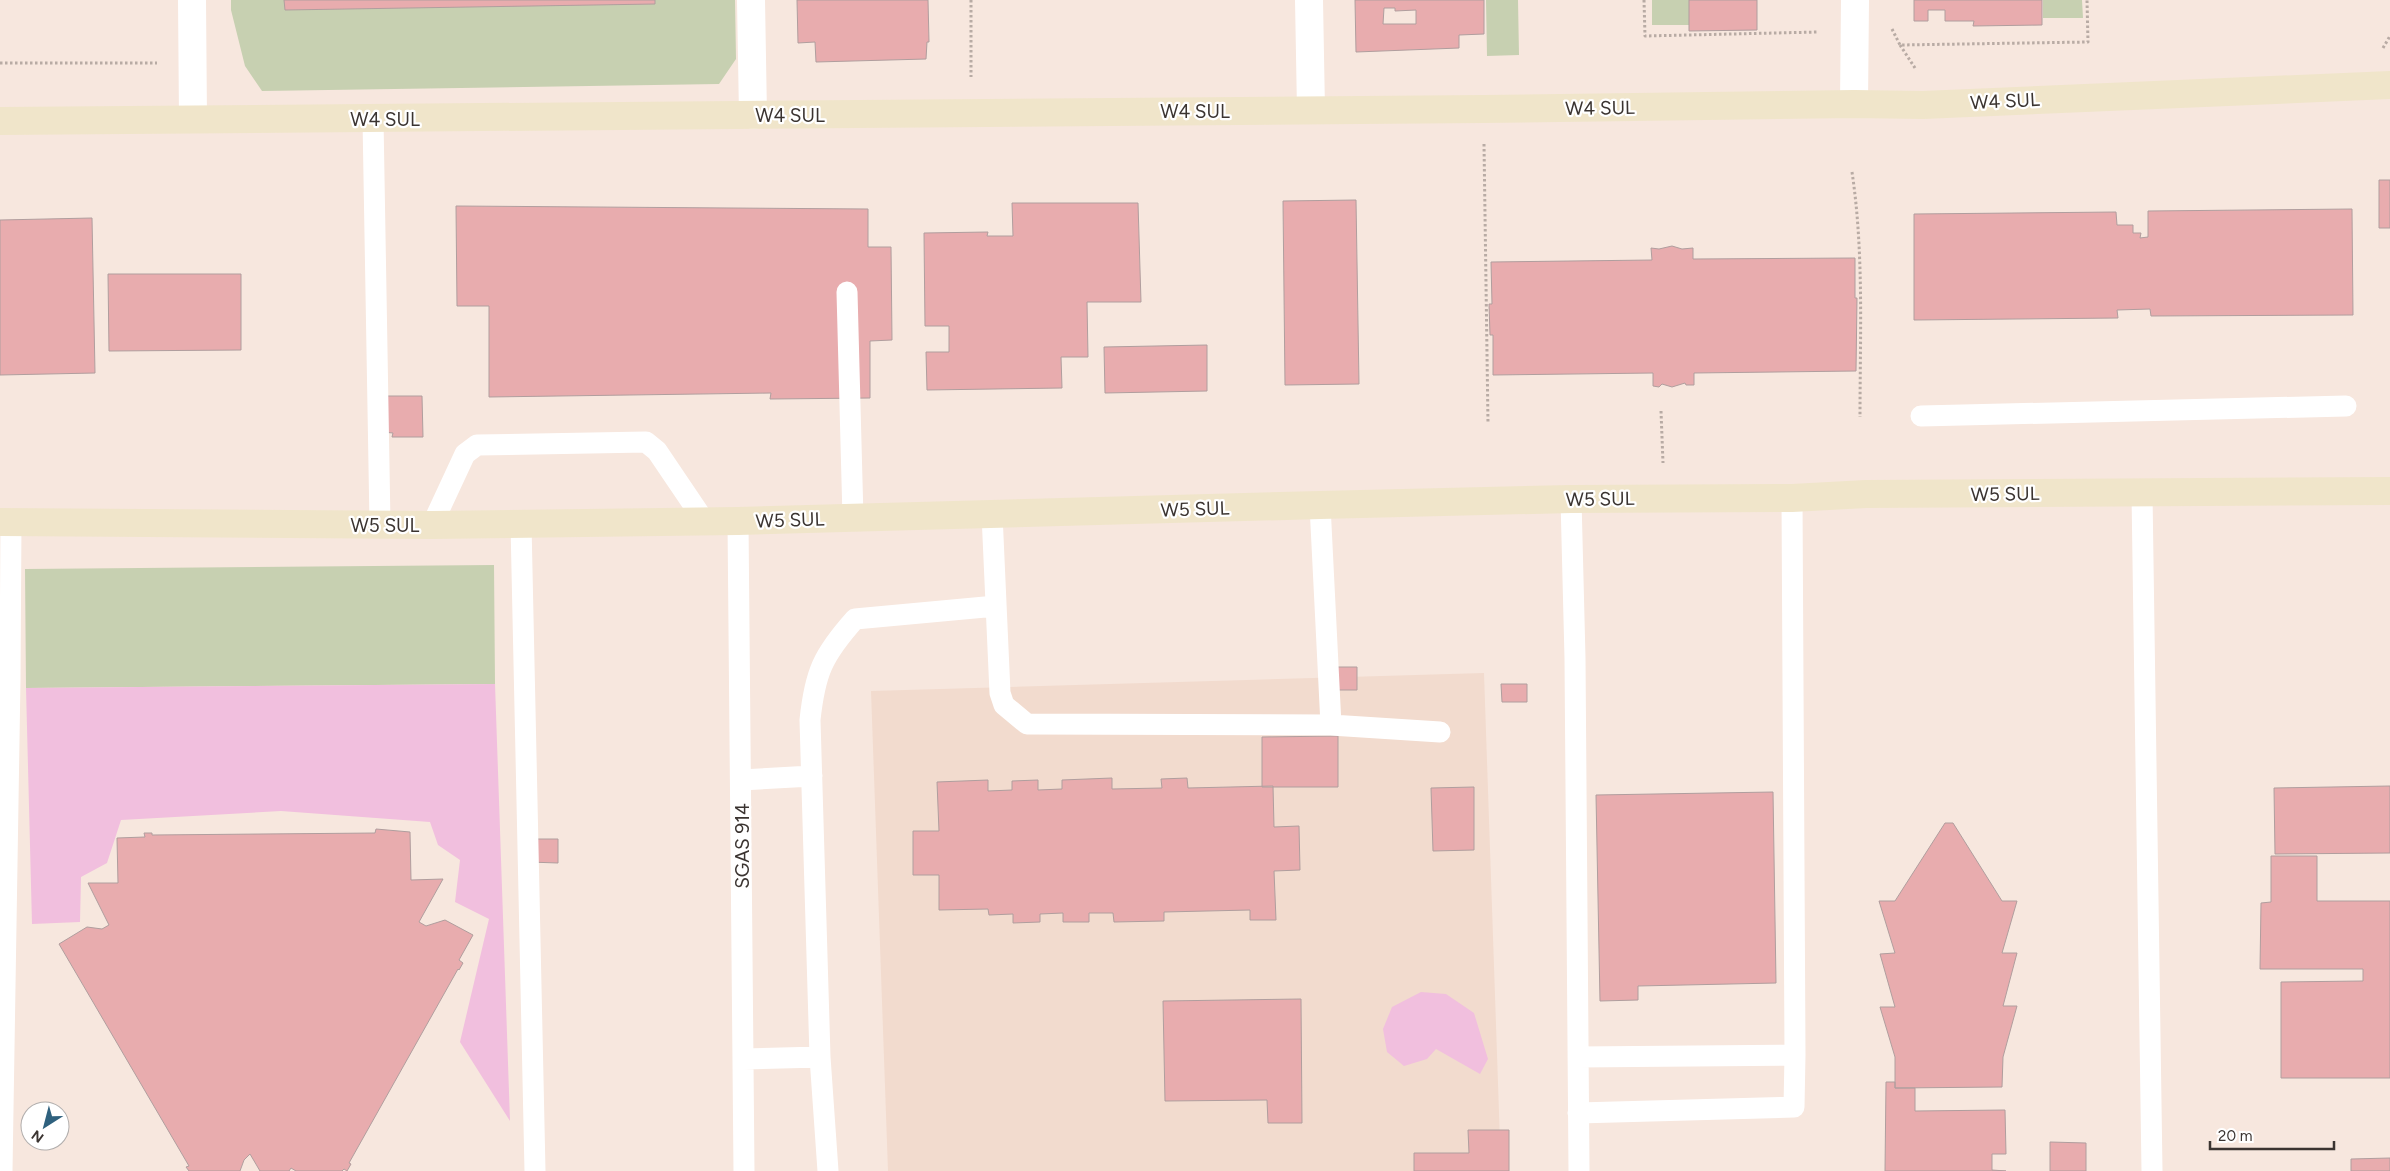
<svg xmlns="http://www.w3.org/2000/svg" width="2390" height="1171" viewBox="0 0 2390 1171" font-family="Figtree,sans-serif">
<rect width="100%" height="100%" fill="#f7e7de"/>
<path fill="#f2dbce" d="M1484,673l17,498h-613l-17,-480z"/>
<path fill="#c7d0b1" d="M231,0h504l1,59 -17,25 -457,7 -17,-25 -14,-56z
M1486,0h32l1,55 -32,1z
M1652,0h38v25h-38z
M2043,0h39l1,18h-40z
M494,565l1,119 -469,4 -1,-119z"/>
<path fill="#f1bfde" d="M495,684l15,437 -50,-79 29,-123 -34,-17 5,-42 -22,-15 -8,-23 -149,-11 -160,9 -14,43 -26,14 -1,45 -48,2 -6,-236z
M1421,992l25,2 28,19 14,46 -8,15 -44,-25 -9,10 -23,7 -17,-14 -4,-23 9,-22z"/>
<path fill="#e8acae" stroke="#b09e9e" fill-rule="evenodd" d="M284,0h371v4l-370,6z
M797,0h131l1,42h-2l-1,17 -110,3 -1,-20 -17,1z
M1355,0h129v34l-25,1v13l-103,4zM1384,8h11v3l21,-1v14h-33z
M1689,0h68v30l-68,1z
M1914,0h128v25l-69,1 1,-5h-29v-11h-17v11h-14z
M2379,180h11v48h-11z
M1356,200l3,184 -74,1 -2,-184z
M1012,203h126l3,99h-54l1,55h-27l1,31 -135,2 -1,-38h23v-26h-24l-1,-93 64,-1 -1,4h26z
M456,206l412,3v38h23l1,93 -22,1v57l-100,1 1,-6 -282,4v-91h-32z
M2352,209l1,106 -202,1 -1,-7 -33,1 1,8 -204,2v-106l202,-2 1,13h16v8h8l-1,5 8,-1v-26z
M92,218l3,155 -95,2v-155z
M1672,246l10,3 11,-1v11l162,-1v40h2l-1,73 -162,2v12h-8l-1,-2 -13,4 -10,-3 -3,3 -6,-1v-13l-160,2v-40h-3l-1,-31h3l-1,-42 161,-2 -1,-12 8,1z
M108,274h133v76l-132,1z
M1207,345v46l-102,2 -1,-46z
M382,396h40l1,41h-31l1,-4 -11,-1z
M1335,667h22v23h-23z
M1501,684h26v18h-25z
M1338,736v51h-76v-50z
M1112,778v11l50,-1 -1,-9 26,-1 1,10 85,-2 1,41 25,-1 1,44 -26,1 2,49h-26v-10l-86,2v9l-50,1 -1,-9h-24v9h-26v-9l-23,1v8l-27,1v-9l-24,1 -1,-6 -49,1v-35h-26v-44h26l-2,-49 51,-2v11l24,-1v-9l26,-1v10l24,-1v-9z
M2390,786v67l-115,1 -1,-66z
M1474,787v63l-41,1 -2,-63z
M1773,792l3,191 -138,3v14l-38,1 -4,-206z
M1945,823h8l49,78h15l-15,52h15l-14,53h14l-14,51 -1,30 -107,1v-31l-15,-50h15l-15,-53 15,-1 -16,-52h16z
M376,829l34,3 1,48 32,-1 -24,43 7,4 19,-6 28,15 -14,25 4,3 -4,7 -1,-1 -109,194 2,1 -4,7 -3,-2 -2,2h-46l-5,-3 -2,3h-29l-10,-17 -6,6 -4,11h-51l-3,-4 3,-1 -130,-222 28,-17 15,2 7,-4 -21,-42h30l-1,-45 28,-1 -1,-4h8v2l223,-2z
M530,839h28v24l-29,-1z
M2271,856h46v45h73v177h-109v-96l82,-1v-12h-103l1,-66 10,-1z
M1301,999l1,124h-34l-1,-23 -102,1 -2,-100z
M1886,1082h9v6h20v23l90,-1 1,44h-14v16l14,1h-121z
M1468,1130h41v41h-95v-18h55z
M2050,1142l36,1v28h-36z
M2390,1158v13h-39v-12z"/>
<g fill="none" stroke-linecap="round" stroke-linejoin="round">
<path stroke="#b8aba4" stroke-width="3" stroke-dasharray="2.5 2.5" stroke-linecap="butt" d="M971,0v77
M1644,0l1,36 173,-4
M1892,29l8,16 188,-3 -1,-42
M1900,45l15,23
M2383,48l7,-12
M0,63h157
M1484,144l4,279
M1852,172c12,80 8,164 8,245
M1661,411l2,52"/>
<path stroke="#fff" stroke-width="21" d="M373,119l7,405
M847,292l6,226
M1921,416l425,-10
M2142,493l10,678
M1571,499l4,159 4,513
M1320,505l11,220
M992,514l8,179 4,12 23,19 304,1 109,7
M738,521l6,650
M521,524l14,647
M432,525l33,-71 12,-9 169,-3 11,9 48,71
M741,780l71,-4
M1578,1057l217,-2 -3,-557
M743,1059l77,-2
M1578,1113l216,-6 1,-52
M2,1171l8,-492 1,-157
M828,1171l-8,-114 -10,-337c5,-48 13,-65 45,-101l141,-13"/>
<path stroke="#fff" stroke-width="28" d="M192,0l1,119
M751,0l2,115
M1309,0l2,110
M1854,104l1,-104"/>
<path stroke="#f0e5ca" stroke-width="28" d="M0,121l1483,-12 371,-5 69,1 467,-20
M0,522l432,3 306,-4 582,-16 251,-6 221,-1 74,-4 524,-3"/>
</g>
<g text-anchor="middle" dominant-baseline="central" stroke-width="4.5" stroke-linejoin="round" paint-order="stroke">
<g font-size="19" fill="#3b3431" stroke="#fff">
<text transform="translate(2005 101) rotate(-3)">W4 SUL</text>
<text transform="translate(1600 108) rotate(-1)">W4 SUL</text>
<text x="1195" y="111">W4 SUL</text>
<text x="790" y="115">W4 SUL</text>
<text x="385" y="119">W4 SUL</text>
<text transform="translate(2005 494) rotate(-1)">W5 SUL</text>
<text transform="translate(1600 499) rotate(-1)">W5 SUL</text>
<text transform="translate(1195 509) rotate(-2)">W5 SUL</text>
<text transform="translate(790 520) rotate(-2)">W5 SUL</text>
<text x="385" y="525">W5 SUL</text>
<text transform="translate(742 846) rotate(-90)">SGAS 914</text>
</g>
</g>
<g transform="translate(45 1126) rotate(216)"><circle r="24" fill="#ffffff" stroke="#b1aead"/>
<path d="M0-4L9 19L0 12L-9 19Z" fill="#2f617e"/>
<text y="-8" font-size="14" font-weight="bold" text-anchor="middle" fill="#3b3431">N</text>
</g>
<path d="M2210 1141v8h124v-8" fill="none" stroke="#3b3431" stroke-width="2.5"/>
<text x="2218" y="1141" font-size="15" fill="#3b3431" stroke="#ffffff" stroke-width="4" paint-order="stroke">20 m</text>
</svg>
